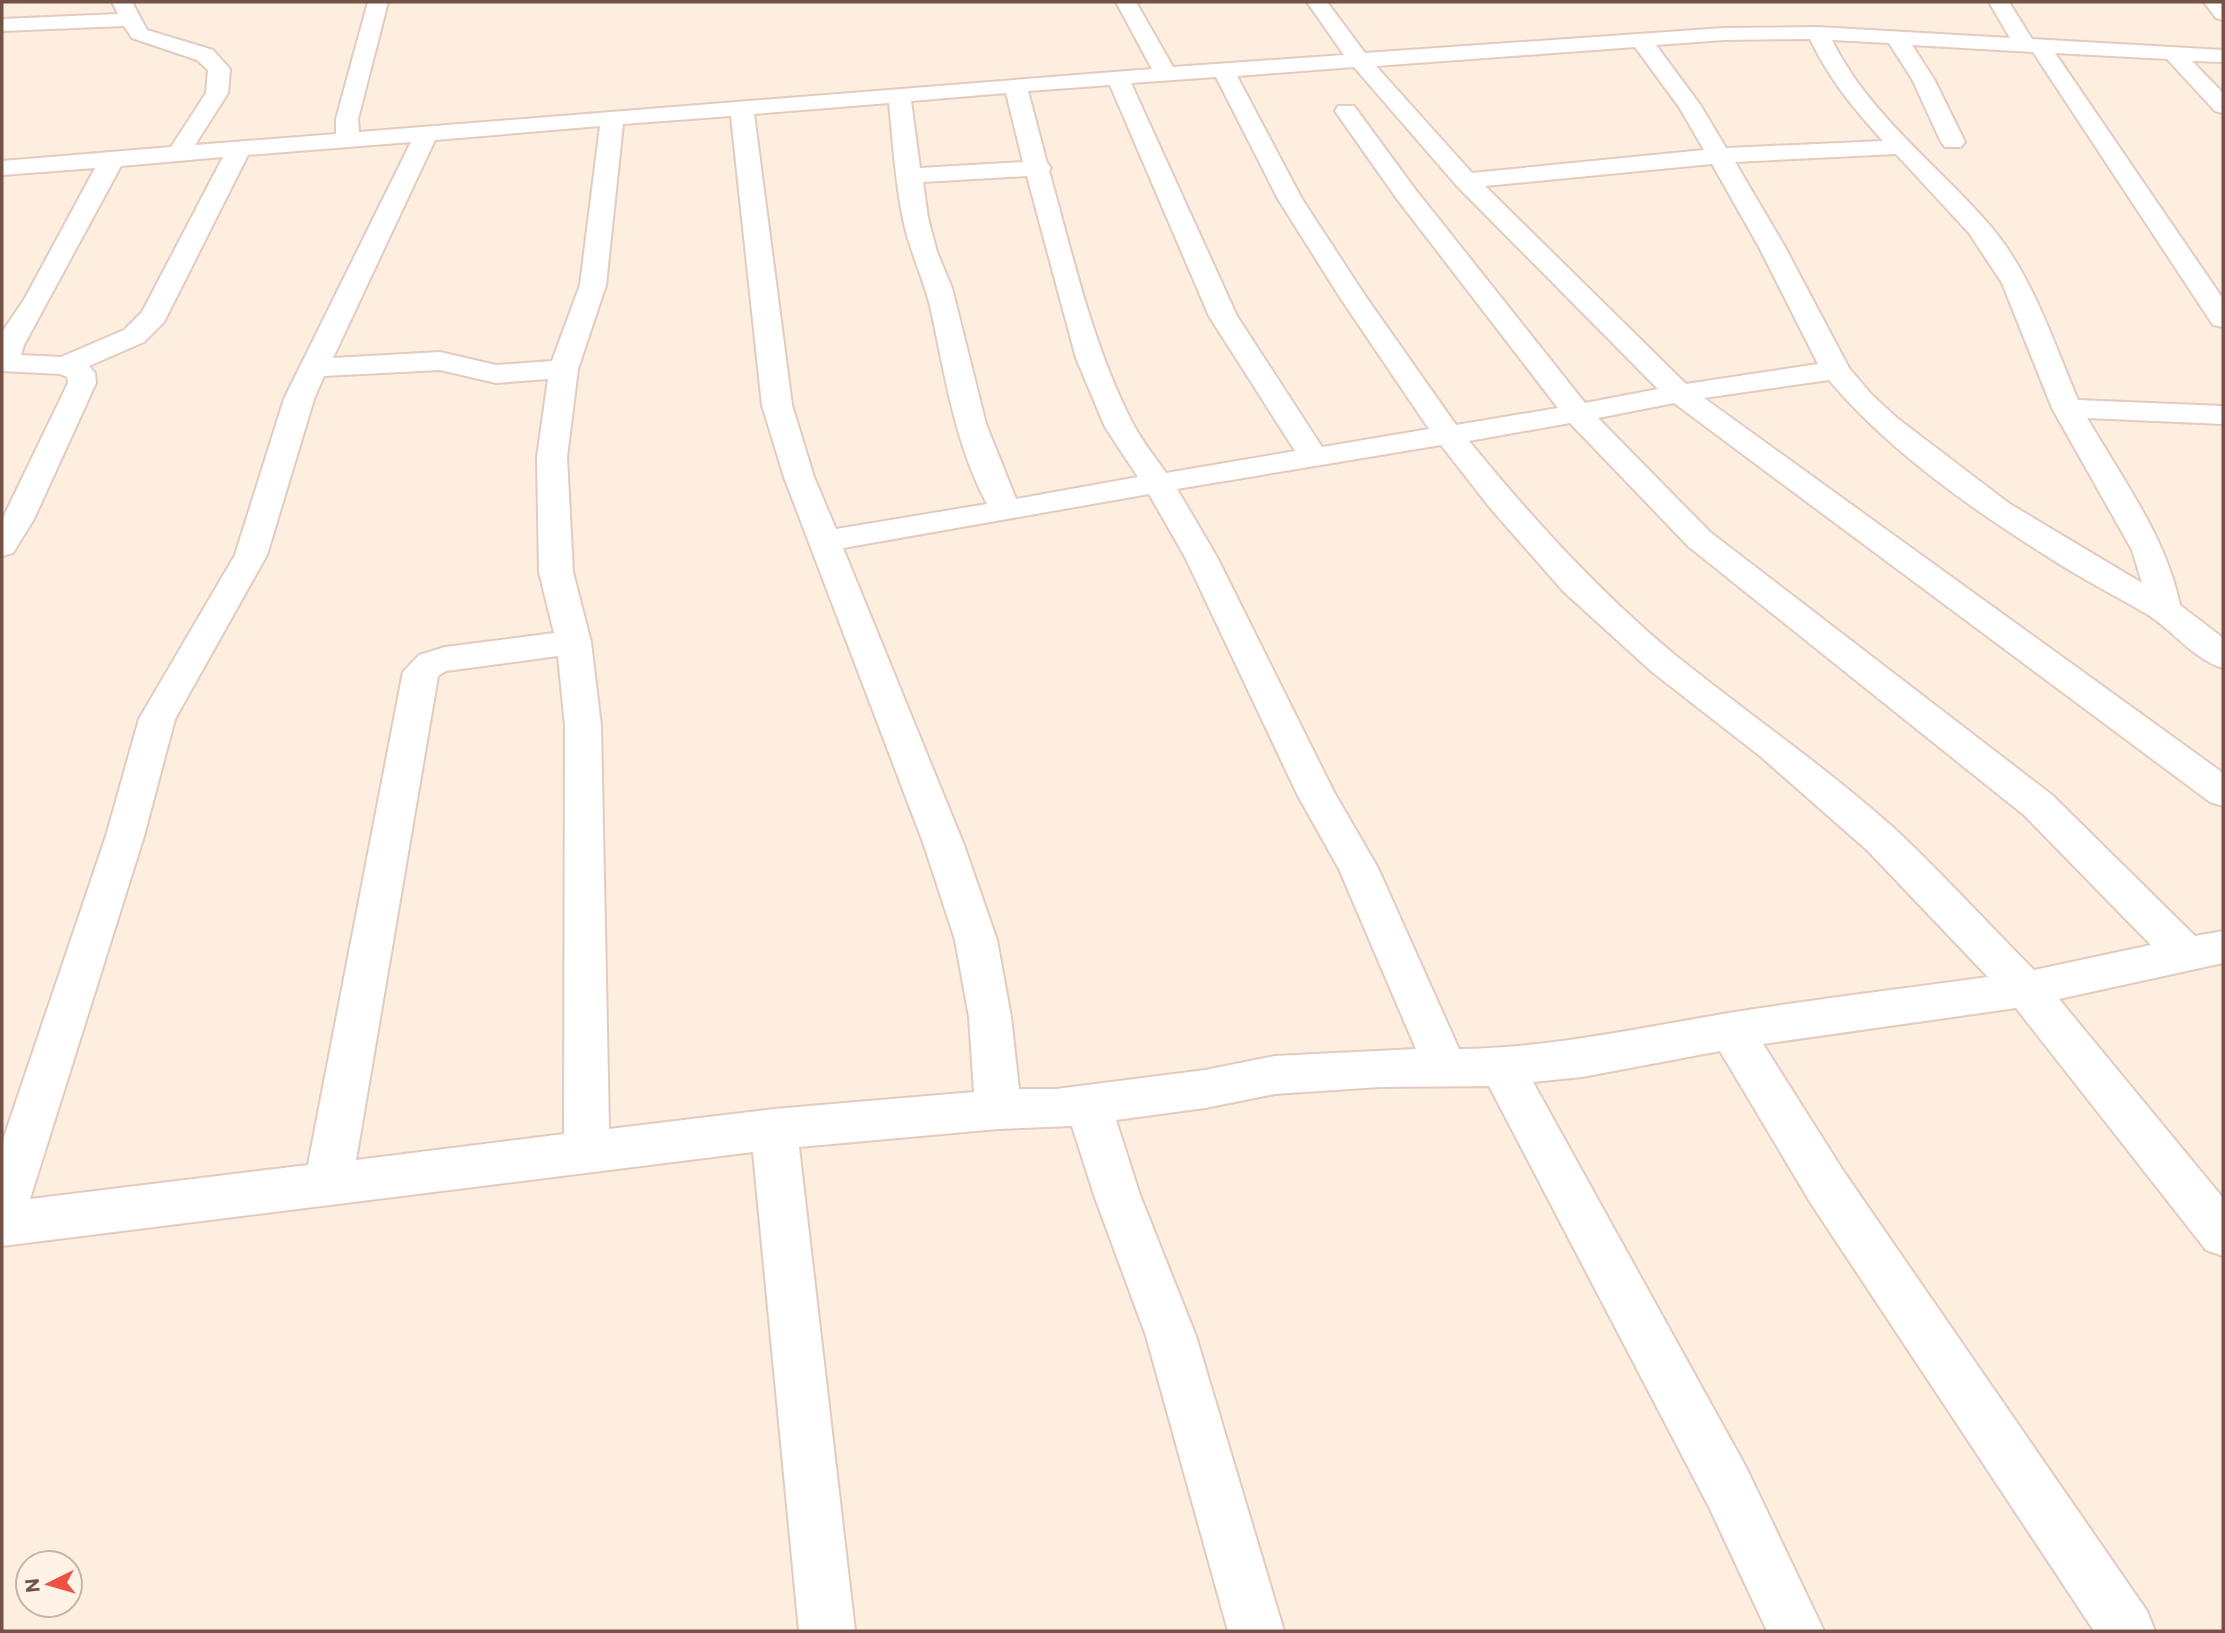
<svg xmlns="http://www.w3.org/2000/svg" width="2225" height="1633" viewBox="0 0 2225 1633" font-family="Commissioner,sans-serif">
<rect width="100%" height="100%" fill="#fdeee0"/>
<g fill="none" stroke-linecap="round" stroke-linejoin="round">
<defs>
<path id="minor" d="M112,2h20l15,28 66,20 17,19 -2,24 -33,52 141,-11v-15l32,-117h20l-30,117 1,13 793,-63 -36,-67h20l37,65 171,-12 -37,-53h20l38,51 359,-25 94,-1 192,11 -21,-36h20l23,37 191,11v12l-31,-1 31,32v20l-8,-2 -48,-52 -112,-6 168,246v28l-10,-2 -180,-273 -121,-7 22,34 31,63 -4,5h-16l-4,-5 -29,-63 -23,-36 -57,-3c35,72 102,122 154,181 45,50 66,118 92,179l145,6v18l-136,-6c35,60 79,119 93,187l43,33v30c-28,-8 -49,-36 -73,-52 -32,-19 -66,-36 -97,-56 -80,-50 -163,-108 -224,-180l-125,18 519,375v33l-13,-4 -536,-399 -76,15 112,114 342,263 143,141 28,-5v32l-164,36 164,199v58l-17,-6 -190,-242 -253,36 81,128 303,439 8,20h-61l-284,-429 -90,-151 -138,26 -49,5 214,387 77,162h-57l-58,-124 -220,-421 -109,1 -105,7 -70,14 -89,12 24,75 56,141 88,295h-56l-82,-295 -52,-141 -22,-69 -74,3 -199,18 56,484h-56l-46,-479 -751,94v-103l104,-307 33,-117 96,-164 49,-156 127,-257 -163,13 -84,167 -20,20 -55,24 6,7 1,10 -62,136 -21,34 -11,3v-36l66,-137 -1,-6 -7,-3 -58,-3v-39l23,-34 70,-130 -93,7v-14l169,-14 35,-54 2,-23 -11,-10 -65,-22 -8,-12 -122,5v-12l116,-5zM1810,39c19,40 44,70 73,102l-157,7 -25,-42 -45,-61 68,-5zM1635,47l44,60 25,43 -232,23 -96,-107zM1354,67l103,119 201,203 -73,14 -170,-214 -61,-83h-16l-3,5 62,88 161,209 -102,17 -90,-128 -64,-98 -65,-123zM1216,77l62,122 63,100 88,130 -107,18 -85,-131 -106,-233zM1110,85l99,231 86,135 -129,22c-11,-16 -24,-32 -33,-49 -41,-79 -60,-168 -84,-253l2,-3 -4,-5 -19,-72zM1006,93l17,69 -103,6 -9,-67zM889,103c4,38 6,78 14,116 6,31 21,60 28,91 14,65 24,134 56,194l-151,25 -22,-52 -22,-72 -38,-291zM731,116l31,289 22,72 140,368 31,95 14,77 5,75 -200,17 -165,20 -8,-403 -10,-84 -18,-70 -6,-115 11,-88 28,-84 17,-161zM600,126l-20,159 -28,76 -56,4 -56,-13 -107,6 102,-218zM1896,154l73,79 33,50 50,125 80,142 10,33 -132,-79 -113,-86 -25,-23 -23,-27 -64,-121 -50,-85zM223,157l-81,155 -18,18 -63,27 -40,-2 3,-10 97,-179zM1712,164l47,83 59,117 -132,20 -201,-198zM1027,176l49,182 29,69 33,50 -122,22 -30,-75 -34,-136 -15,-36 -9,-34 -5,-36zM440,370l56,13 52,-4 -11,78 2,115 15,61 -109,14 -26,8 -16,17 -95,493 -278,34 114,-363 31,-117 92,-164 47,-156 10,-23zM1570,423l118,123 336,269 127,130 -117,25c-46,-46 -90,-95 -138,-140 -70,-63 -148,-116 -221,-175 -77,-64 -143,-137 -206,-214zM1441,445l50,64 72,82 88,80 109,85 108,95 120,126c-86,12 -173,22 -259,36 -90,15 -178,35 -270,36l-81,-181 -44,-76 -117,-235 -40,-68zM1149,494l36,63 112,237 42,75 77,180 -141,7 -70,14 -149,19h-37l-8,-72 -14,-77 -33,-95 -121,-297zM558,656l7,70 -1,408 -208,26 82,-484 8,-5z
M2204,2h19v18l-7,-2z"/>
</defs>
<use href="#minor" stroke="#e3cbbf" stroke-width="4"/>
<use href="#minor" fill="#fff" fill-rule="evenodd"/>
</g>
<rect width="2225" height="1633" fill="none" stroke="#745246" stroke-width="7"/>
<g transform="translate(49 1584) rotate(265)"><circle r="33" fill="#fff3e7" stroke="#c7b3a7" stroke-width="2"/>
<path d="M0-5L12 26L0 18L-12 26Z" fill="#ec523f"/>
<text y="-10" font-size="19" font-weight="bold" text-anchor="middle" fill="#745246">N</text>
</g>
</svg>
